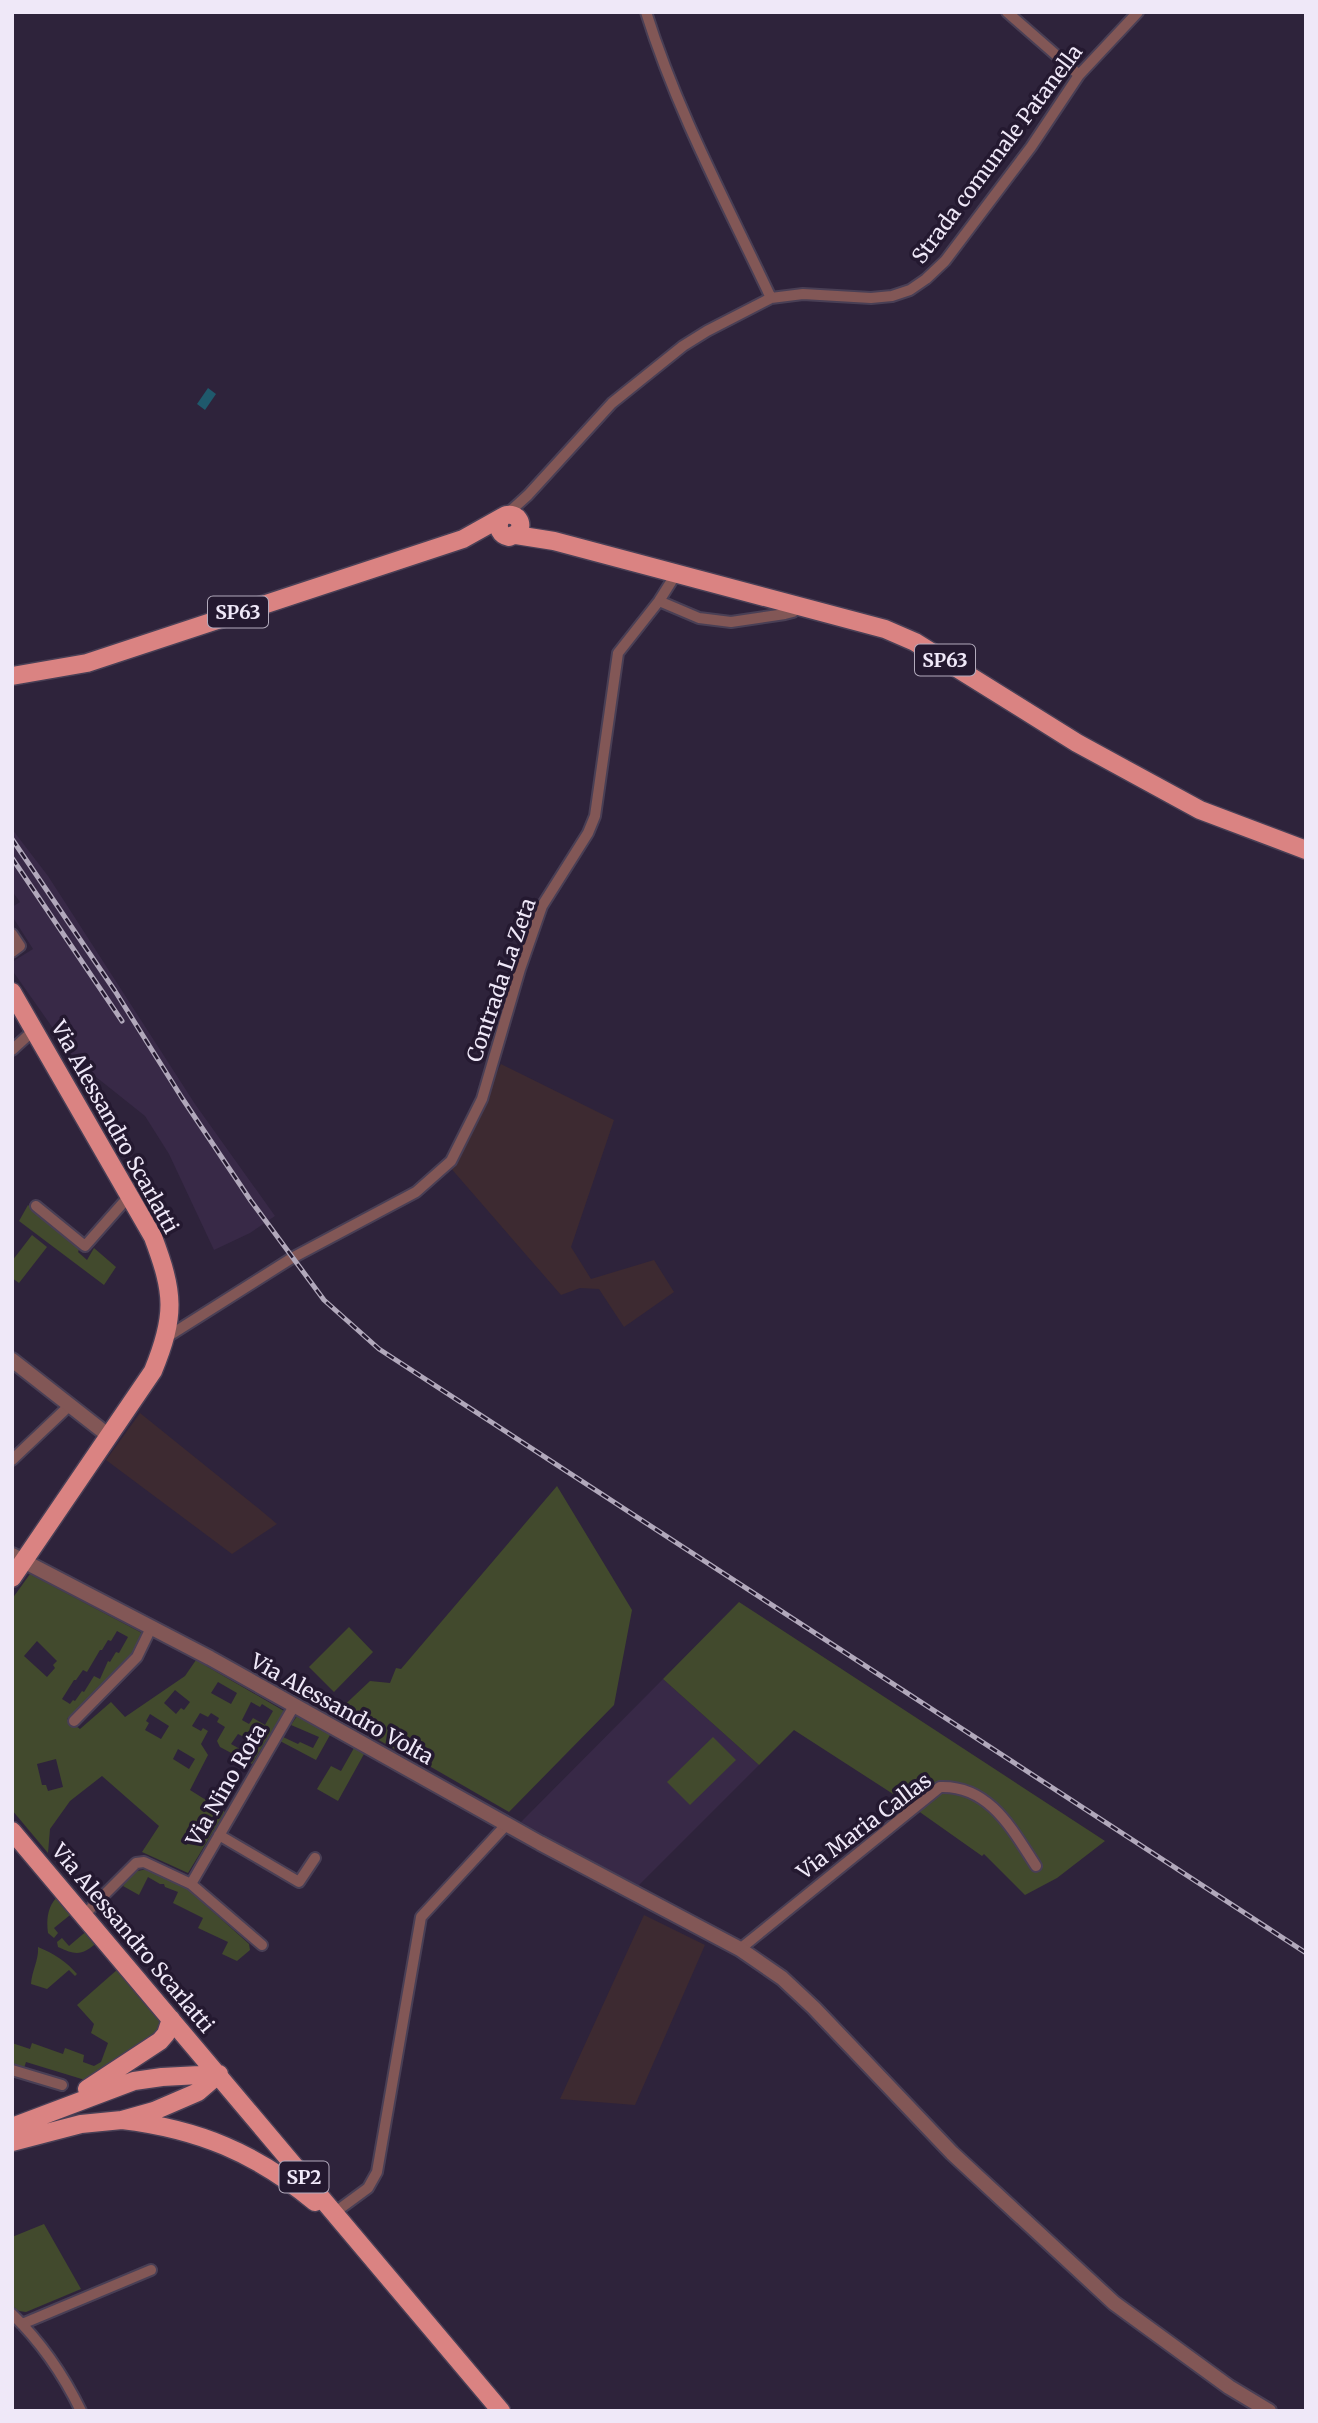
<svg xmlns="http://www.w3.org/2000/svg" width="1318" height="2423" viewBox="0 0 1318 2423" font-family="Merriweather,serif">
<rect width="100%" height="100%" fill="#2e233b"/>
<path fill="#3d2a31" d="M501,1064l113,56 -43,127 20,32 63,-19 20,32 -50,35 -25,-38 -19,-1 -19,7 -112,-129z
M140,1413l118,95 19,16 -45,30 -126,-94z
M644,1915l61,30 -70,160 -75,-6z"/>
<path fill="#382947" d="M12,829l36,47 147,228 80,112 -25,17 -36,17 -45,-96 -24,-38 -69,-55 -64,-91v-8l21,-13 -21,-33v-9l8,-5 -8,-11z
M663,1679l96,86 -122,122 -116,-65z"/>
<path fill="#424a2d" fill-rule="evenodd" d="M28,1205l52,42 -2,5 9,8 7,-12 22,19 -12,18 -85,-64z
M32,1235l15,12 -28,36 -7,-5v-17z
M557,1486l75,124 -18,95 -105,107 -104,-60 -2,2 -26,-15 1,-2 -4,-2 -2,2 -26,-14 1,-3 -11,-7 34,-32 20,2 6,-15 5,1z
M30,1574l112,59 -10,20 -65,66 13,10 31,-27 14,15 60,-41 11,-16 88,51 -32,53 -32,-17 -3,-6 8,-14 -8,-5 2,-4 -8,-5 -3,4 -8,-4 -8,13 9,5 2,-3 5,3 -7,13 7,11 -18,35 35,22 -37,61 -46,-21 17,-26 -57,-50 -32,25 -20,28 -2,24 -36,-43v-211zM117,1631l11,6 -9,16 -3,-1 -6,10 -2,-1 -8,18 -6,-3 -10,16 -2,-1 -7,10 -2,-1 -3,4 -8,-5 12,-19h2l7,-10 4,2 13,-22h2l6,-10 3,1zM37,1641l20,20 -4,4 2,3 -8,9 -23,-21zM218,1682l19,11 -6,11 -20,-11zM175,1690l15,12 -6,8 -3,-2 -5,6 -12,-11zM251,1702l9,5 2,-3 11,7 -8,14 -12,-7 -4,6 -7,-4zM150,1714l19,12 -8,13 -16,-9 4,-7 -3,-2zM238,1734l8,4 3,-3 8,5 -6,11 -9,-5 -2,3 -9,-5zM178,1749l17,10 -6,10 -16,-10zM56,1759l7,28 -15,4 -2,-6h-4l-5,-21z
M739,1602l366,239 -48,37 -32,17 -41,-41 -2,2 -75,-53 -113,-73 -35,35 -96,-86z
M349,1627l24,25 -39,40 -25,-25z
M297,1716l33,19 -14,25 -36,-19 3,-4 15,7 2,-2 13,6 6,-11 -28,-12z
M713,1737l23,23 -46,45 -23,-23z
M354,1748l10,6 -26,47 -21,-12 14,-23 10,5z
M147,1869l32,13 10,8 60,54 1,6 -13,11 -15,-7 6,-12 -30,-14 5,-10 -30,-15 5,-11 -13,-5 -1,-3h-4l-12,-7 -9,18 -16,-9 10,-14z
M59,1895l16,16 -21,17 4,5 -4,5 -6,-5c-2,-15 0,-28 11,-38z
M89,1929l9,13c-16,13 -21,14 -40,5l-1,-5 5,-4 7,8z
M38,1947c15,6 29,15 39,27l-2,2 -6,-6 -22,19 -16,-5c1,-14 8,-24 7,-37z
M118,1969l40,47 4,14 -77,50 -59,-18 -3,9 -11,-4v-24l18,6 2,-6 31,11 2,-6 19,7 -1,7 11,4 7,-4 7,-19 -17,-10 3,-9 -17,-19z
M44,2224l37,65 -55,23 -7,-1 -7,-5v-69z"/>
<path fill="#1f596c" d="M208,388l8,6 -11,16 -8,-6z"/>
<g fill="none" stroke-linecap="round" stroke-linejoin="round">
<defs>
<path id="minor" d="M646,12c32,102 80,190 125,286
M1007,12l72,63
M506,515l22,-20 84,-92 71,-57 24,-15 64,-33 32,-4 68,4 21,-2 18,-6 16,-11 19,-18 86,-114 48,-72 59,-63
M659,601l40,17 32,4 54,-8 8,-2 5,-6
M12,934l8,12 -8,6
M12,1050l22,-20
M36,1206l49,40 45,-51
M167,1337l125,-79 124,-66 35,-31 31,-62 38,-130 22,-63 46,-73 7,-17 23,-163 41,-52 17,-27
M12,1460l58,-55
M74,1721l63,-64 14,-29
M219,1835l80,47 16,-24
M191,1884l103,-178
M84,1915l52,-52 8,-1 47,22 71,61
M740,1949l200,-162c50,-2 73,44 96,79
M12,2070l50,15
M334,2213l34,-25 9,-16 44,-255 85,-92
M12,2314c28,27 52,62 69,97
M22,2324l129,-54"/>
<path id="tertiary" d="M12,1360l97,76
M12,1555l198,103 330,185 200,106 42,29 32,30 138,145 162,150 115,84 40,24"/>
<path id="primary" d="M516,535l38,6 331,88 30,13 162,101 123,67 106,40
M12,676l75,-13 376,-124 43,-24c11,-2 18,7 12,18l-9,4c-9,-2 -12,-9 -9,-17
M12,992l141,245c21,56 23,78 0,134l-141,207
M12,1831l489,580
M87,2089l73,-48 6,-7 5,-15
M122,2120c76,9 134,33 193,82
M12,2127l122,-46 28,-4 57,-3
M12,2142l69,-18 41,-4 32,-9 44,-19 21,-18"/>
</defs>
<use href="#minor" stroke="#493f55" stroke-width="14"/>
<use href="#tertiary" stroke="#493f55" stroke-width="18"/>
<use href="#primary" stroke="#493f55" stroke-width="21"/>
<use href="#minor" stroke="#825756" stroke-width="10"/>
<use href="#tertiary" stroke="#825756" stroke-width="14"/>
<use href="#primary" stroke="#da8382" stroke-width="18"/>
<defs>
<path id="rail" d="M12,839l103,152 67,107 69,103 73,99 55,49 927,604
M12,858l110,163"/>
</defs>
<use href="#rail" stroke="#b1a8bb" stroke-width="5"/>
<use href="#rail" stroke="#241930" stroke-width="2.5" stroke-dasharray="8" stroke-linecap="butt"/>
</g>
<g text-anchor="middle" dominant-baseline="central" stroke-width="7" stroke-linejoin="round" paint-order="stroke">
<g fill="#241930" stroke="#b2aabc" stroke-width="2">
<rect x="208" y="596.5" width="60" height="31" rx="5"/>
<rect x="915" y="644.5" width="60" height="31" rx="5"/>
<rect x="279.5" y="2161.5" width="49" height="31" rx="5"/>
</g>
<g font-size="19" font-weight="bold" fill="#efe8f8">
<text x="238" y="612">SP63</text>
<text x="945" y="660">SP63</text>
<text x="304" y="2177">SP2</text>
</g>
<g font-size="21" fill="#efe8f8" stroke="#241930">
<text transform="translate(997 154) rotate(-53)">Strada comunale Patanella</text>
<text transform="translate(501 980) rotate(-71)">Contrada La Zeta</text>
<text transform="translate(115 1127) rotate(61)">Via Alessandro Scarlatti</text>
<text transform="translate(342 1709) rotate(29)">Via Alessandro Volta</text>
<text transform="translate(226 1785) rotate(-60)">Via Nino Rota</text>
<text transform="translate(864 1826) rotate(-37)">Via Maria Callas</text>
<text transform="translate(133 1938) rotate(50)">Via Alessandro Scarlatti</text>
</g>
</g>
<rect width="1318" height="2423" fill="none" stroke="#efe8f8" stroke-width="28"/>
</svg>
